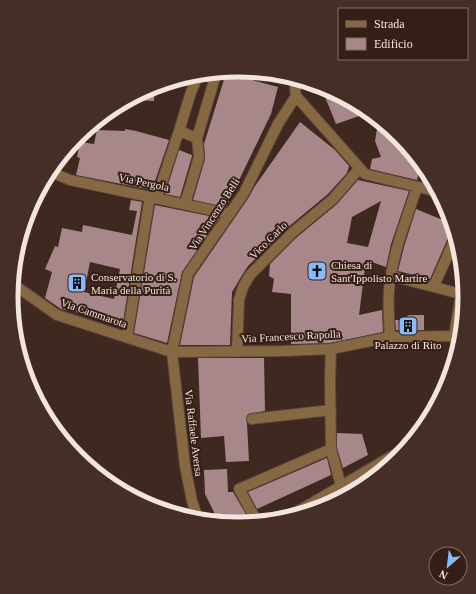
<svg xmlns="http://www.w3.org/2000/svg" width="476" height="594" viewBox="0 0 476 594" font-family="Georgia,serif">
<rect width="100%" height="100%" fill="#3f281f"/>
<path fill="#a7878a" fill-rule="evenodd" d="M226,73l52,14 -7,27 -45,93 -33,-7 12,-41 -1,-15z
M155,86l-1,15 -22,-1 19,-13z
M321,87h4l40,27 -29,10z
M300,122l35,28 14,16 -2,7 -19,21 -41,34 -39,38 -4,6 -12,20 -2,53h-50l14,-68 55,-80 6,-11z
M378,123l21,14 21,32 -3,11 -47,-11 2,-10 9,-2 -6,-16z
M125,129l11,2 33,9 -17,50 -76,-15 4,-17 -3,-1 3,-15 14,2 3,-14 28,1z
M179,150l13,5v1l-12,41 -15,-3z
M358,180l51,11 -18,53 -5,23 -20,-7 -7,55 23,-5 1,22 -53,11 -39,1v-50l-19,-2 2,-13 -5,-3 1,-12 26,-26 41,-34zM381,201l-13,46 -21,-4 5,-26z
M131,200l11,2 -19,120 -62,-13 -16,-11 7,-26 -7,-3 10,-23 3,1 4,-19 20,4 1,-7 49,10 5,-24 -8,-1zM90,262l30,7 -6,30 -30,-7z
M155,205l64,13 -37,54 -15,71 -33,-10z
M416,209l34,14 2,11 -4,4 -18,41 -32,-8 6,-24z
M409,315h15v15h-28l-1,-10h6z
M198,358h66l1,53 -17,3 -2,5 1,4 2,38 -23,1 -2,-26 -23,2z
M337,433l25,1 6,21 -25,13 -6,-20z
M327,458l4,17 -74,34 -9,-17z
M227,469l1,23h5l14,24 -14,7 -15,-3 -13,-26 -1,-24z"/>
<g fill="none" stroke-linecap="round" stroke-linejoin="round">
<defs>
<path id="minor" d="M197,78l-6,14 -12,39 18,7 19,-64
M296,96l69,78 70,17
M296,96l-1,-8 2,-6
M53,173l17,7 160,34
M157,197l22,-66
M185,204l14,-47 -2,-19
M391,276l74,19
M13,284l44,31 115,37 112,-1 47,-2 59,-12 67,-1
M434,286l20,-45
M454,336l7,-42
M127,337l23,-141
M390,337c-1,-18 -3,-37 0,-55 4,-33 17,-64 27,-95
M331,349l-1,30 1,70 10,37
M237,351l2,-51 4,-13 7,-12 42,-42 41,-34 26,-30
M252,419l79,-9
M295,513l109,-64
M197,516l-5,-15 -7,-35 -13,-114 16,-78 56,-81 34,-69 18,-28
M256,520l-17,-31 92,-40"/>
</defs>
<use href="#minor" stroke="#5c463d" stroke-width="12"/>
<path stroke="#79655c" stroke-width="2.5" stroke-dasharray="2 2" stroke-linecap="butt" d="M363,280l16,2"/>
<use href="#minor" stroke="#866942" stroke-width="10"/>
</g>
<defs>
<symbol id="church-square" viewBox="-11 -11 22 22"><rect x="-9" y="-9" width="18" height="18" rx="4" fill="#85bbfb" stroke="#351e15"/><path d="M-1.2-6h2.4v3.5h3.3v2.4h-3.3V6h-2.4V-.1h-3.3v-2.4h3.3Z" fill="#111"/></symbol>
<symbol id="building-square" viewBox="-11 -11 22 22"><rect x="-9" y="-9" width="18" height="18" rx="4" fill="#85bbfb" stroke="#351e15"/><path d="M-4-6H4V6H1V3H-1V6H-4ZM-2.5-4.3h1.7v1.8h-1.7ZM.8-4.3h1.7v1.8H.8ZM-2.5-1h1.7V.8h-1.7ZM.8-1h1.7V.8H.8Z" fill="#111"/></symbol>
</defs>
<g fill-rule="evenodd">
<use href="#church-square" x="306" y="260" width="22" height="22"/>
<use href="#building-square" x="66" y="272" width="22" height="22"/>
<use href="#building-square" x="397" y="315" width="22" height="22"/>
</g>
<g text-anchor="middle" dominant-baseline="central" stroke-width="4" stroke-linejoin="round" paint-order="stroke">
<g font-size="11" fill="#f3e4dd" stroke="#351e15">
<text transform="translate(144 182) rotate(12)">Via Pergola</text>
<text transform="translate(214 214) rotate(-57)">Via Vincenzo Belli</text>
<text transform="translate(268 240) rotate(-45)">Vico Carlo</text>
<text transform="translate(94 313) rotate(19)">Via Cammarota</text>
<text transform="translate(291 336) rotate(-3)">Via Francesco Rapolla</text>
<text transform="translate(194 433) rotate(83)">Via Raffaele Aversa</text>
</g>
<g font-size="11" fill="#f3e4dd" stroke="#351e15" text-anchor="start">
<text x="331" y="265">Chiesa di<tspan x="331" dy="13">Sant'Ippolisto Martire</tspan></text>
<text x="91" y="277">Conservatorio di S.<tspan x="91" dy="13">Maria della Purità</tspan></text>
<text x="408" y="345" text-anchor="middle">Palazzo di Rito</text>
</g>
</g>
<path d="M0 0H476V594H0ZM18 297a220 220 0 1 1 440 0a220 220 0 1 1-440 0Z" fill="#442e25" fill-rule="evenodd"/>
<path fill="none" stroke="#f3e4dd" stroke-width="5" d="M18 297a220 220 0 1 1 440 0a220 220 0 1 1-440 0Z"/>
<rect x="338" y="8" width="130" height="52" fill="#351e15" stroke="#816d65"/>
<rect x="346" y="21" width="20" height="6" fill="#866942" stroke="#816d65"/>
<text x="374" y="28" font-size="12" fill="#f3e4dd">Strada</text>
<rect x="346" y="38" width="20" height="12" fill="#a7878a" stroke="#816d65"/>
<text x="374" y="48" font-size="12" fill="#f3e4dd">Edificio</text>
<g transform="translate(448 566) rotate(208)"><circle r="19" fill="#351e15" stroke="#816d65"/>
<path d="M0-3L7 15L0 10L-7 15Z" fill="#85bbfb"/>
<text y="-6" font-size="11" font-weight="bold" text-anchor="middle" fill="#f3e4dd">N</text>
</g>
</svg>
